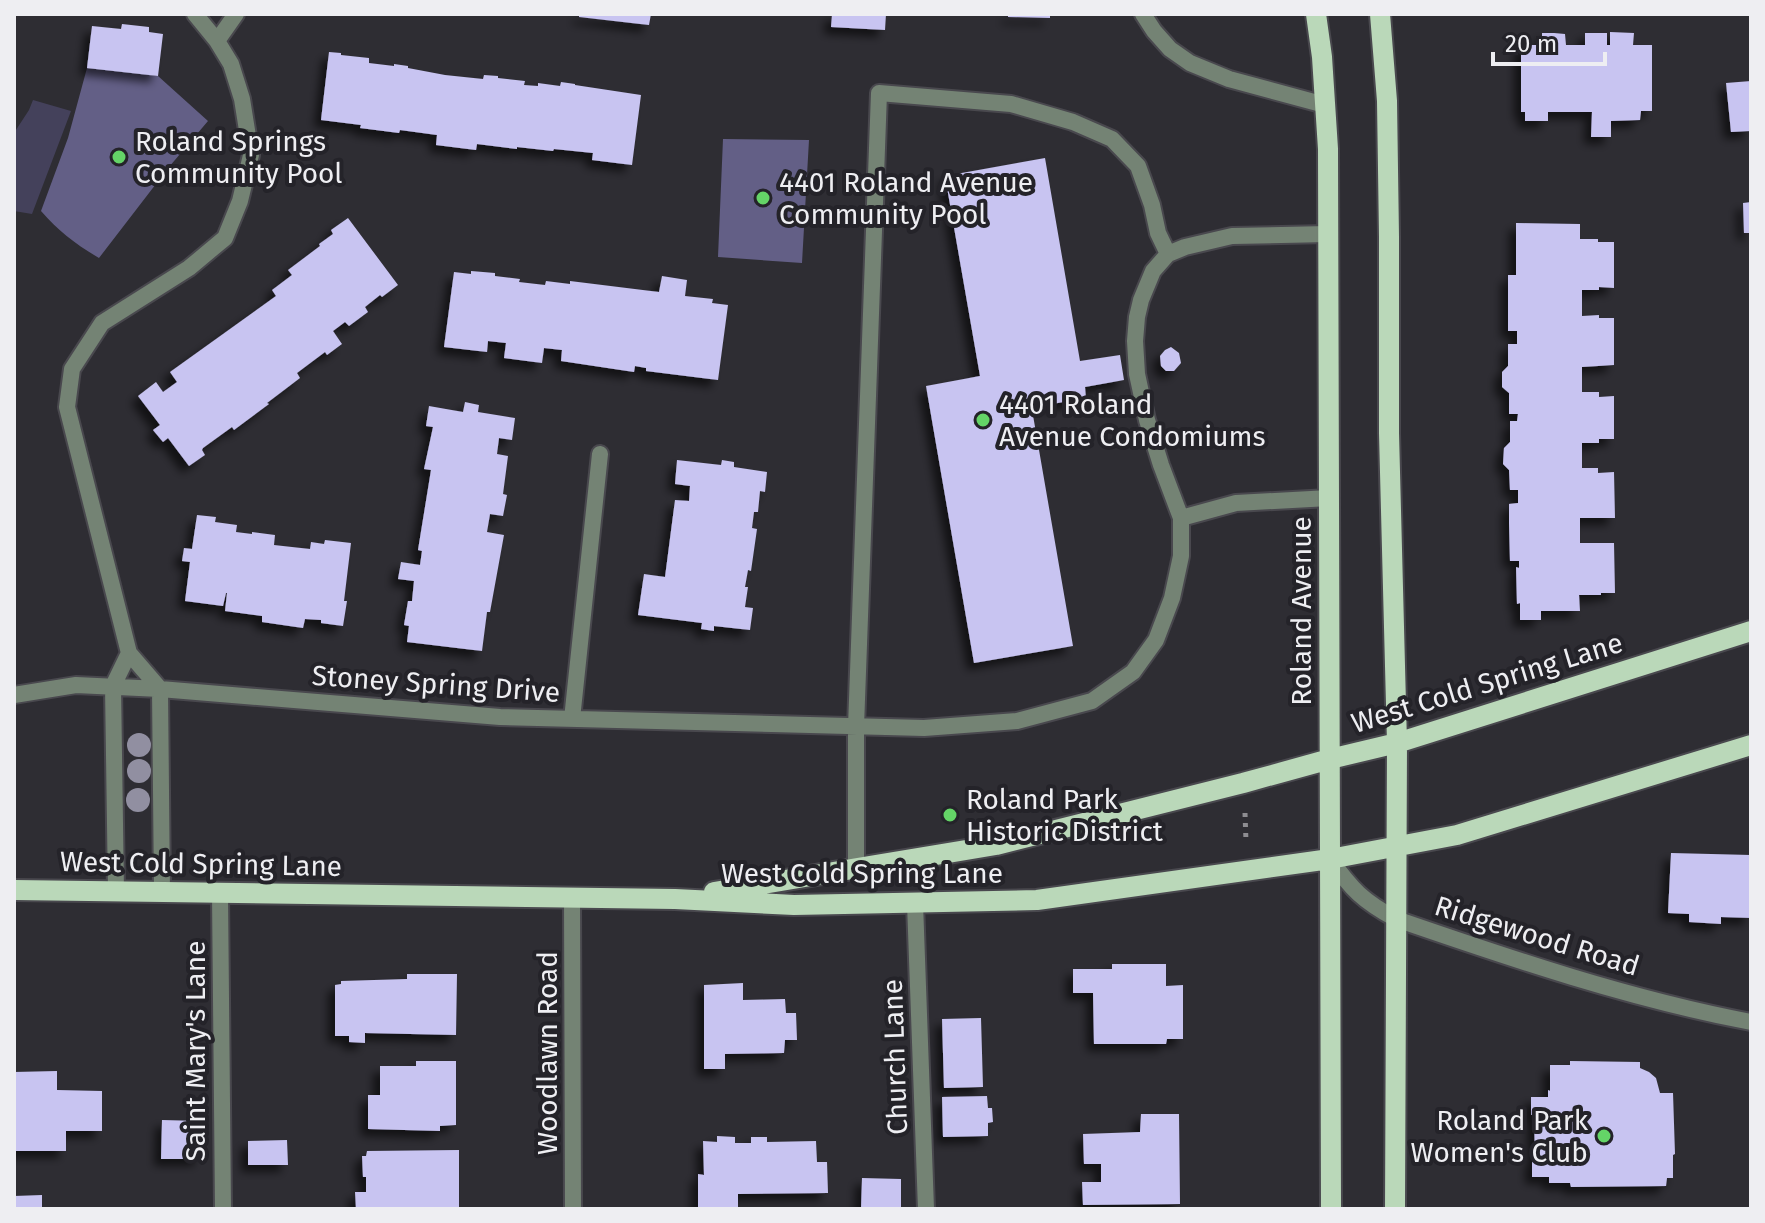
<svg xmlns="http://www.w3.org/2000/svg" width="1765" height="1223" viewBox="0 0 1765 1223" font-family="'Fira Sans',sans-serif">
<defs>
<filter id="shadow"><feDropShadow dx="-7" dy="7" stdDeviation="4" flood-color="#0009"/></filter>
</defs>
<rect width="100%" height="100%" fill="#2e2d33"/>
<path fill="#44415b" d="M33,100l38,11 -39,103 -18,-3v-78l15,-23z"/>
<path fill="#635f86" d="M87,68l71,8 50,45 -39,46 -70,91c-22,-13 -41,-27 -58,-47l27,-73z
M723,139l86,1 -7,123 -84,-6z"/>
<path fill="#c8c4f1" filter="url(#shadow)" d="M579,14h72l-2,11 -70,-8z
M832,14h54l-1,16 -54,-3z
M1008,14h42v4l-42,-1z
M122,24l27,3v5l14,2 -5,42 -71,-8 5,-42 29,3z
M1610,32l24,1 -1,12h19v66h-11l-1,9 -29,1v16h-20l1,-25h-44v9h-23v-9h-4v-67h21v-12h12l11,1 1,11h19v-12h22v12h3z
M329,52l12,1v2l28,3v5l25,3v-2l14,2v2l37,7 38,4 1,-4 14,1v2l27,3 -1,4 14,1v-3l22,3 1,-4 14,2v1l66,10 -9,70 -40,-5 1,-7 -39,-4 -1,2 -36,-4v2l-40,-5 -1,6 -40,-5 1,-10 -37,-5 -1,3 -39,-5 1,-3 -40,-5z
M1751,81v50l-20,1 -5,-49z
M1045,158l35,203 40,-6 4,25 -39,7 1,11 -45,8 -2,-9 -9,1 43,248 -99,17 -48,-277 54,-10 -35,-200z
M1751,202v31h-7l-1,-30z
M348,218l50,67 -16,12 -2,-2 -15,12 3,5 -19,14 -4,-4 -12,9 9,13 -15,11 -2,-3 -28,21 3,5 -33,25 2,1 -35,26 -2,-3 -29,21 -1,2 3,5 -16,11 -21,-28 -5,4 -10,-12 7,-5 -22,-29 18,-14 7,10 14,-10 -7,-10 106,-76 -4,-6 20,-15 -4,-5 32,-24 -1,-2 14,-10 -2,-4z
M1516,223l64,1v15h18v3h16v46l-15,-1v3h-17v26l17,-1v3h15v47l-32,2v25h17v5l15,-1v43h-15v4h-17v25h16v5l16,-1 1,46h-35v25h34l1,50h-14v2h-22l1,16h-39v9h-21v-17l-3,1 -1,-37 3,1v-7h-9l-1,-38v-19l9,-1v-13h-8l-1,-20 -6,-6 1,-16 6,-6v-21h7l1,-7h-9v-21l-7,-6v-15l6,-6v-22h9v-13h-9v-56h8z
M471,271l24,2v3l25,3 -1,3 26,3 1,-4 24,3v-3l89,11 3,-16 25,4 -2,16 28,3 -1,4 16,2 -10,75 -72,-9v-3l-11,-2 -1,6 -73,-11 1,-11 -18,-2 -2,15 -38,-5 2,-15 -18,-2 -1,11 -43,-5 10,-75 17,2z
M1171,347l8,6 2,10 -7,8h-8l-5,-5 -1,-10 5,-6z
M465,402l14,3 -1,7 37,6 -3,22 -13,-2 -2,16 11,2 -5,38 4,1 -4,21 -13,-2 -3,18 17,3 -14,77h-3l-5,39 -75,-9 2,-16 -5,-1 4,-24h4l2,-20 -16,-2 3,-17 19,3 2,-14 -4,-1 13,-80 -7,-1 9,-42 -7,-1 3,-20 34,6z
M677,460l44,5 1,-5 12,2v5l33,5 -2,20 -5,-1 -2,21h-4l-2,16 5,1 -6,42 -3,-1 -3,17h3l-3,20 8,1 -3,22 -36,-4v5l-13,-2 1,-6 -64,-8 6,-41 21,3 10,-77 14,1 1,-15 -15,-2z
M197,515l19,2 -1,5 22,3 -1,7 16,2v-2l23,3 -1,10 36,4 1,-7 13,2 1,-4 26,3 -7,58h3l-4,25 -22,-3v-3l-16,-1 -2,9 -41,-6v-6l-37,-5 2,-18h-1l-3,13 -38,-5 5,-39 -8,-1 2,-13 8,1z
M1671,853l80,2v63l-30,-1v7l-32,-2v-8l-21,-1z
M1112,964h54v22l17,-1v54h-16l-1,5h-72l-1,-51h-20v-24h39z
M407,974h50l-1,61 -91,-2v10l-16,-1v-6h-14v-51l6,-1v-3l66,-2z
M743,983v17l42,-1 1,14h10l1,27h-12l-1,13 -59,1v15h-21v-84z
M981,1018l2,69 -39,1 -2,-69z
M416,1061h40v64l-16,1v5l-72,-2v-34h12v-29h36z
M1570,1061l70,1v6l9,4 7,6 4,15h13l2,61 -2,1v23h-6l-1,8 -95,1 -1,-4h-21v-6h-17v-18h3l-1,-44h-3v-18h17v-7l2,1v-26h20z
M57,1071v19l45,1v40h-36v20h-52v-79z
M987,1096l1,12h4l1,14 -5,1v13l-45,1 -1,-40z
M1141,1114h38l1,90 -97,1 -1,-23h19v-18h-17l-1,-30 57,-2z
M162,1120l39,1v38h-40z
M717,1136l18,1v6h16v-6h16v5l49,-1 1,21h10l1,31 -90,1v15h-40v-35l6,1 -1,-34 14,1z
M287,1140l1,25h-40v-24z
M459,1150v59h-103l-1,-17h11v-15h-3l-1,-21h4l1,-5z
M862,1178l39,1v30h-40z
M42,1195v14h-28v-13z"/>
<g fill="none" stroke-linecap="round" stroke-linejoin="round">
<defs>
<path id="lane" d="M1143,14l11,17 16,18 20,14 39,16 96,26
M217,41l19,-27
M1181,518l55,-15 93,-5
M14,695l62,-10 84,4 340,28 424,11 93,-7 75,-20 41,-29 23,-32 16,-42 9,-42v-38l-20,-53 -14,-45 -10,-46 -2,-33 2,-24 4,-17 12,-29 15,-17 17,-7 47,-11 96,-2
M572,719l28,-265
M856,869v-142l23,-634 132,11 62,18 39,17 26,27 14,39 6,28 10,21
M116,892l-3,-206 16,-33
M162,892l-2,-203 -31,-36 -62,-246 5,-38 30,-46 87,-55 36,-30 15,-37 11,-46 -9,-56 -11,-35 -14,-23 -22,-27
M220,893l3,316
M915,903l11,306"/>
<path id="street" d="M1330,859c22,31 33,42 66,60 116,40 234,80 355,103
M572,897l1,312"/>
<path id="primary" d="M1316,14l6,43 6,92 3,1060
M1380,14l7,87 2,136v196l8,310 -2,466
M14,890l661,9 119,6 243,-5 293,-41 127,-24 294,-90
M714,892l282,-47 247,-62 87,-24 67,-16 354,-112"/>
</defs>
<use href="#lane" stroke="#49484e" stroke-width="20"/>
<use href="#street" stroke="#49484e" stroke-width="20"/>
<use href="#primary" stroke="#49484e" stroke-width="24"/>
<path stroke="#8d8c91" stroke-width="5" stroke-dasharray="4 6" stroke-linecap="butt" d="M1245,813l1,29"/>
<use href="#lane" stroke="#748374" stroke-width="16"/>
<use href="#street" stroke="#748374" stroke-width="16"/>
<use href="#primary" stroke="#bad8b9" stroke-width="20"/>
</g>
<g fill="#918fa1">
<circle cx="139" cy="745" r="12"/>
<circle cx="139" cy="771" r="12"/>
<circle cx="138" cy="800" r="12"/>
</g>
<g fill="#64d467" stroke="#242329" stroke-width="3">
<circle cx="119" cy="157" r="8"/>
<circle cx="763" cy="198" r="8"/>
<circle cx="983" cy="420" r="8"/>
<circle cx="950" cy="815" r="8"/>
<circle cx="1604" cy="1136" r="8"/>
</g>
<g text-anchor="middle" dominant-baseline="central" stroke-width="8" stroke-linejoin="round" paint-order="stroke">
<g font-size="28" fill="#eeeef2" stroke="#242329" text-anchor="start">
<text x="135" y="141">Roland Springs<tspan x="135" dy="32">Community Pool</tspan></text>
<text x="779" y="182">4401 Roland Avenue<tspan x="779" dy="32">Community Pool</tspan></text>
<text x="999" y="404">4401 Roland<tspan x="999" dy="32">Avenue Condomiums</tspan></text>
<text x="966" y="799">Roland Park<tspan x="966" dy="32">Historic District</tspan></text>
<text x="1588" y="1120" text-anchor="end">Roland Park<tspan x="1588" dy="32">Women's Club</tspan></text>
</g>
<g font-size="28" fill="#eeeef2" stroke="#242329">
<text transform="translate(1301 611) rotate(-90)">Roland Avenue</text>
<text transform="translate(1487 683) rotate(-17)">West Cold Spring Lane</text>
<text transform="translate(436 684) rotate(4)">Stoney Spring Drive</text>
<text transform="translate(201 864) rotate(1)">West Cold Spring Lane</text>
<text x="862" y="873">West Cold Spring Lane</text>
<text transform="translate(1537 936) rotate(17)">Ridgewood Road</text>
<text transform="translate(195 1051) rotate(-90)">Saint Mary's Lane</text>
<text transform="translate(547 1053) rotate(-90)">Woodlawn Road</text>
<text transform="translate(895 1057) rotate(-92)">Church Lane</text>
</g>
</g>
<rect width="1765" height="1223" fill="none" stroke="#eeeef2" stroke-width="32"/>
<path d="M1493 52v12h112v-12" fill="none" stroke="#eeeef2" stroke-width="4"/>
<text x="1505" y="52" font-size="24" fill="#eeeef2" stroke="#242329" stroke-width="6" paint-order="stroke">20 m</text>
</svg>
